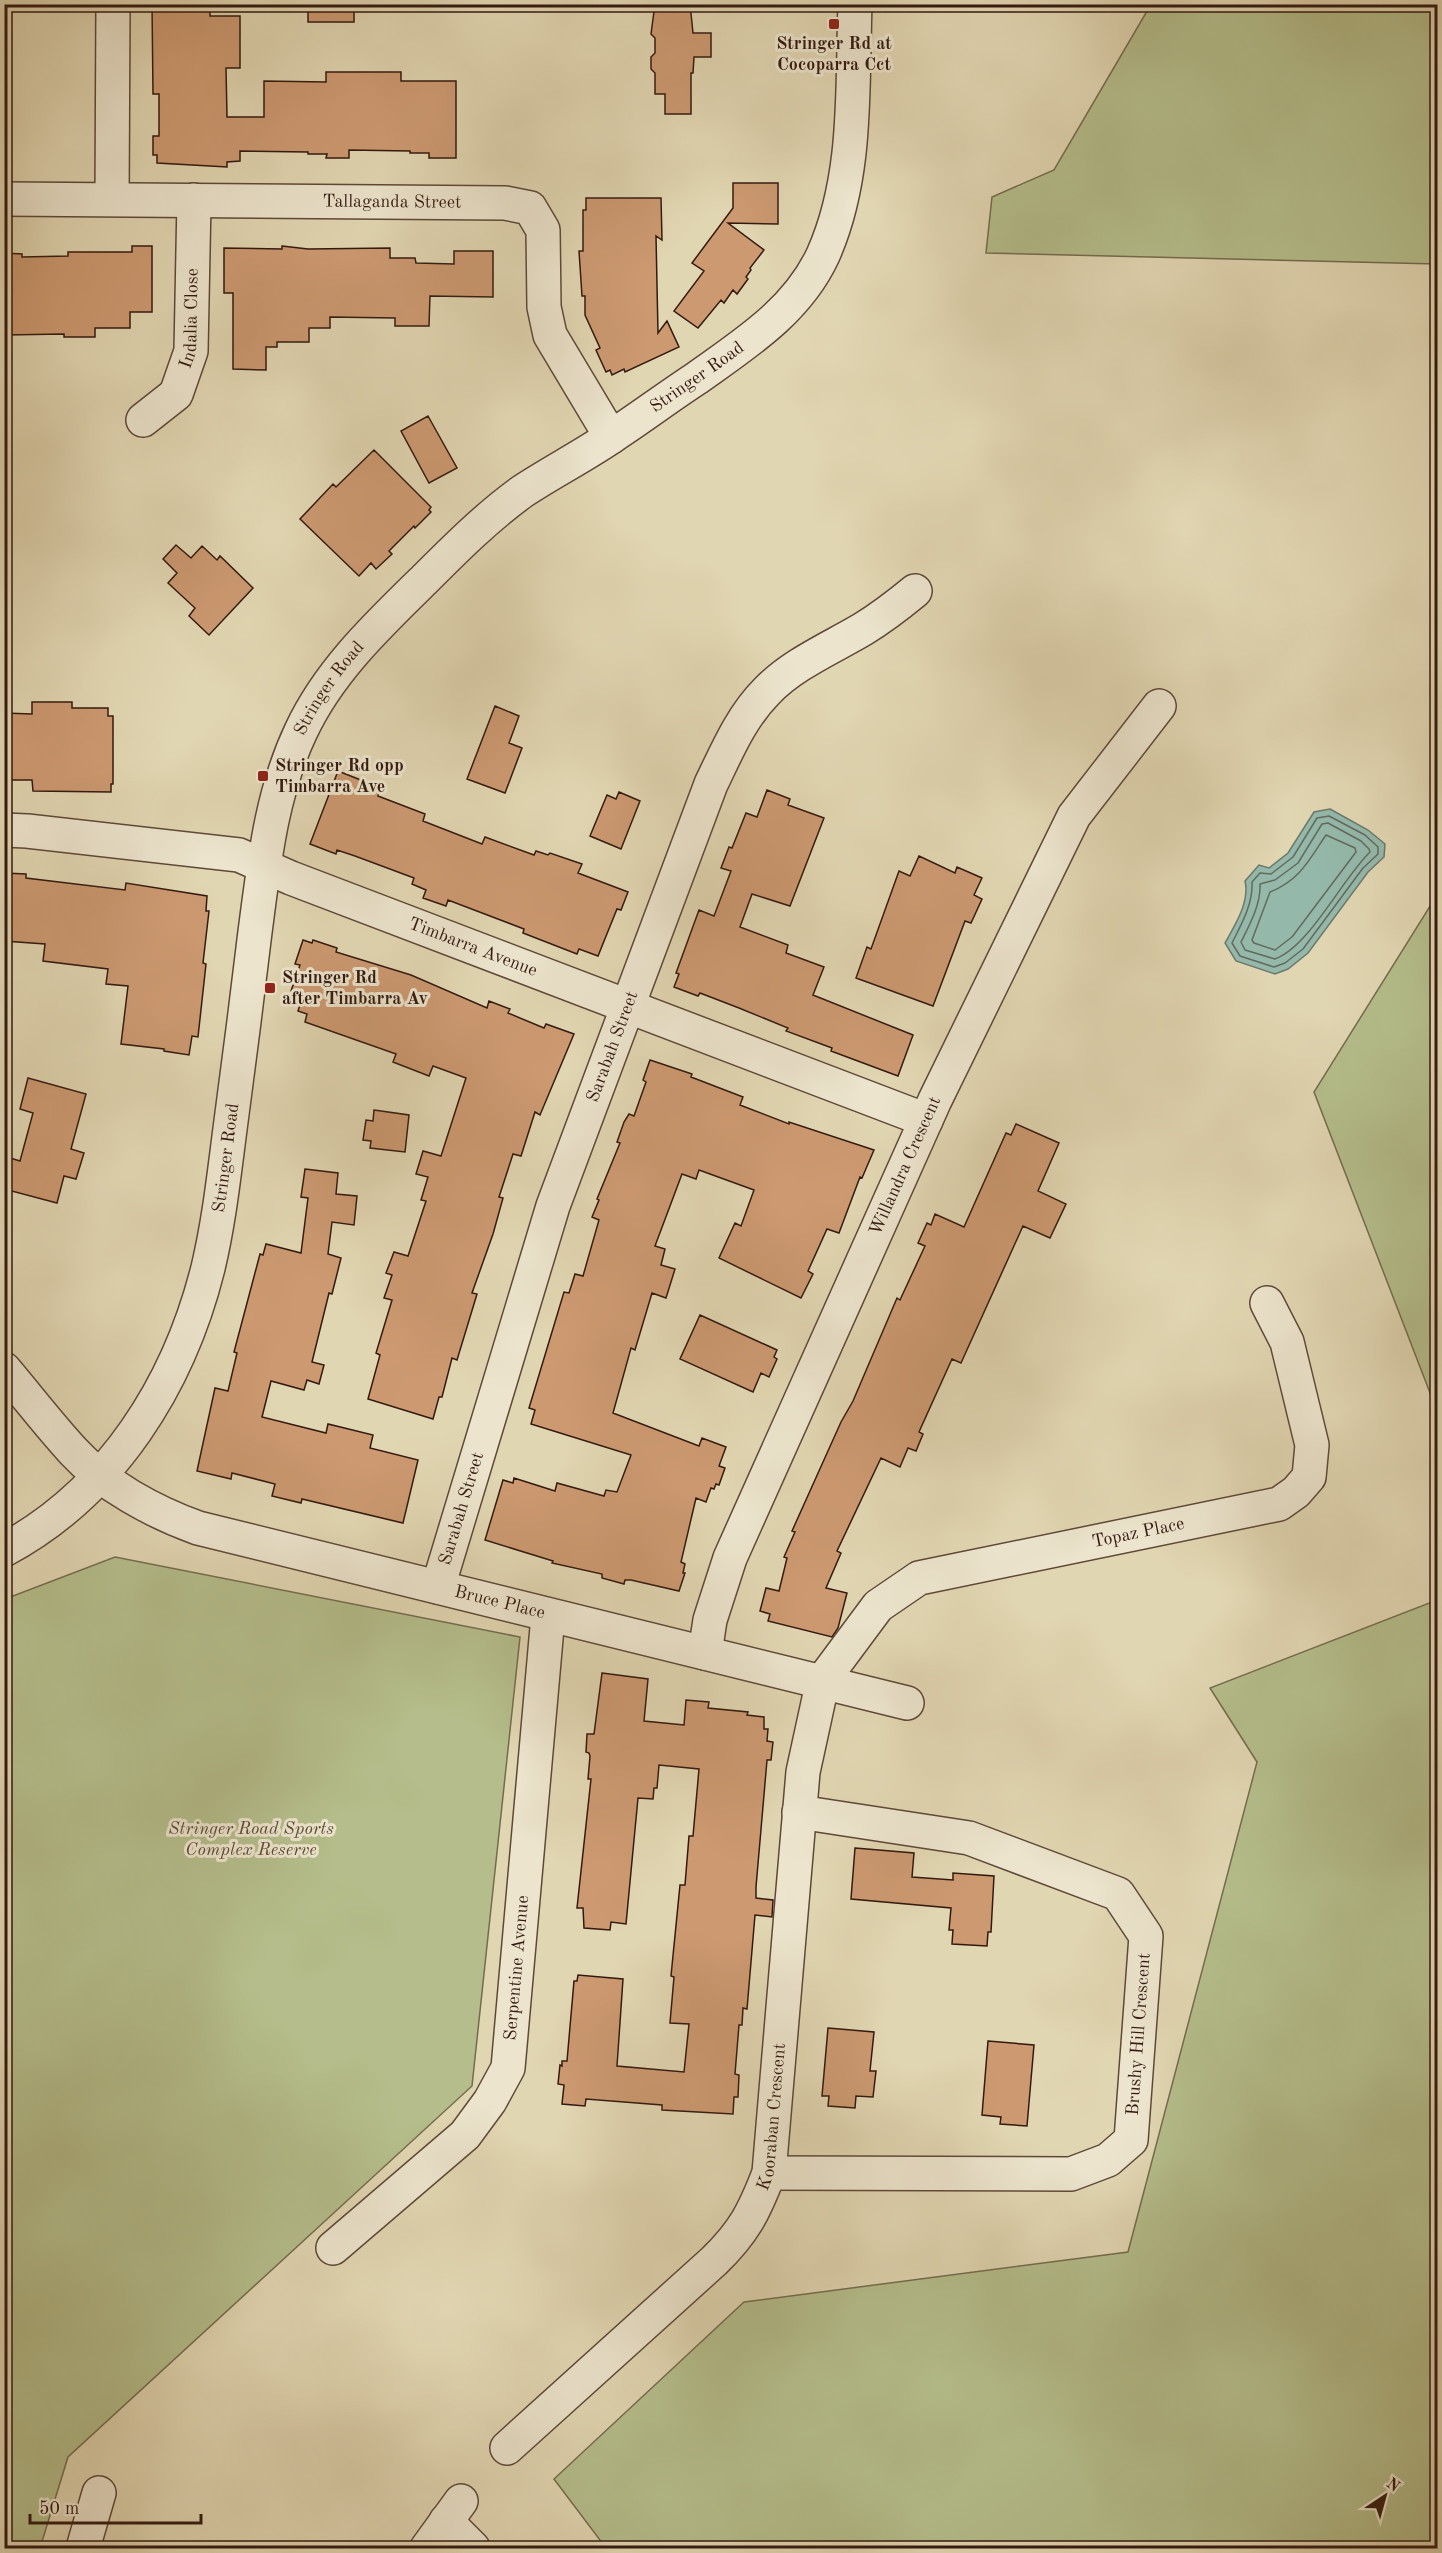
<svg xmlns="http://www.w3.org/2000/svg" width="1442" height="2553" viewBox="0 0 1442 2553" font-family="'Old Standard TT',serif">
<rect width="100%" height="100%" fill="#e1d6b2"/>
<filter id="stains"><feTurbulence type="fractalNoise" baseFrequency=".00333" numOctaves="4"/><feColorMatrix values="0 0 0 0 .2 0 0 0 0 .09 0 0 0 0 .02 0 0 0 .5 -.17"/></filter>
<radialGradient id="worn" r=".72"><stop offset=".6" stop-color="#630" stop-opacity="0"/><stop offset="1" stop-color="#630" stop-opacity=".3"/></radialGradient>
<path fill="#b4bd8b" stroke="#746c4e" stroke-width="1.5" d="M1156,5h281v259l-451,-11 6,-56 62,-27 96,-164z
M1437,895h1l-1,516 -123,-319z
M115,1557l405,80 -48,449 -404,371 -28,91h-35v-949z
M1437,1600v948h-831l-52,-69 190,-177 384,-50 129,-490 -47,-74z"/>
<path fill="#94b9ab" stroke="#6d796d" stroke-width="1.5" d="M1330,809l38,21 17,14 -1,13 -16,15 -60,81 -20,16 -13,5 -39,-13 -11,-18c10,-18 25,-41 20,-62l14,-16 10,3 19,-15 26,-41z"/>
<g fill="none" stroke-linecap="round" stroke-linejoin="round">
<path stroke="#646a5e" stroke-width="1.5" d="M1329,816l36,19 13,12v7l-15,14 -60,81 -18,14 -11,4 -34,-11 -8,-13c10,-20 21,-39 20,-61l8,-9 11,1 22,-17 24,-39z
M1322,824l6,-1 33,18 8,8 1,3c-28,27 -61,95 -95,107l-30,-9 -4,-8c9,-18 20,-38 19,-58l15,-4 23,-17z
M1326,835l29,13 1,4 -64,85 -17,13 -21,-7 -2,-3 18,-48c30,-12 39,-32 56,-57z"/>
</g>
<path fill="#cc9971" stroke="#331a10" stroke-width="1.5" d="M152,4h58v12h30v52h-14l1,49h37v-36l62,1v-10h75v9h55v77h-27v-5h-19v-2l-61,-1v8h-23l1,-4h-19v-2l-68,-1v10l-13,1v5l-70,-4v-8h-4v-19h6v-42h-6z
M308,4h46v18h-46z
M655,4h35l3,29h18v24h-17l-1,16h-2v41h-26v-20h-10v-21l-4,-4v-12l4,-4v-15l-4,-4z
M733,183h45v41l-50,-1 36,27 -14,18 1,2 -5,7 2,2 -11,15 -4,-4 -9,13 -3,-3 -23,28 -24,-17 30,-40 -12,-8 41,-55z
M586,198h75l1,42 -6,-4 2,97 9,-12 12,26 -54,25 -1,-3 -12,6 -2,-5 -4,2 -10,-22 4,-2 -15,-33v-19h-3l-3,-45h4v-41h3z
M132,246h20v66h-22v16h-35v9h-31v-3l-60,1v-82l18,1v3l46,-1v-4h64z
M282,246l26,3 82,-1v10h25l1,5 38,1v-13h39v46l-63,-1 -1,30h-34v-8l-65,-1v11h-21v14h-32v5h-11v23l-33,-1v-76h-9v-45l58,1z
M428,416l29,52 -28,15 -28,-52z
M374,450l57,57 -2,3 2,2 -16,16 -1,-2 -25,25 3,3 -16,15 -5,-6 -12,13 -59,-57 33,-35 3,3z
M176,545l15,13 11,-12 15,14 3,-4 33,32 -44,47 -20,-19 6,-8 -27,-25 9,-10 -14,-14z
M32,702h40v6h36v8h5v68h-2v8l-78,-1 -1,-11h-28v-67l28,1z
M495,706l24,10 -10,27 13,5 -17,45 -38,-14z
M338,771l43,17 -3,8 47,18 -2,7 59,23 3,-7 49,18 2,-4 12,4 2,-2 32,11 -4,9 50,19 -7,18 -4,-1 -19,47 -19,-7 -2,5 -54,-21 1,-4 -76,-29 -2,6 -23,-8 3,-8 -14,-6 2,-6 -59,-22 -18,-6 -1,4 -26,-10z
M767,790l23,9 -2,6 36,13 -34,88 -38,-12 -12,33 48,18 -2,8 38,14 -11,28 100,40 -15,41 -67,-25 1,-3 -46,-17 2,-3 -49,-20 -39,-15 -2,3 -24,-9 5,-13 -3,-1 23,-63 15,6 17,-45 -10,-3 8,-21 3,1 14,-35 11,4z
M619,792l21,9 -19,48 -31,-13 17,-41 9,4z
M919,856l36,17 2,-6 25,11 -8,17 8,4 -11,24 -6,-2 -32,85 -77,-28 11,-31 4,2 28,-78 11,5z
M4,873l22,1v4l99,12 1,-7 81,13 -1,15h3l-6,52 3,1 -8,73 -6,-1 -3,19 -25,-4v-2l-43,-5 7,-58 -22,-2 2,-15 -65,-8 2,-17 -41,-3z
M303,940l9,3 1,-3 24,8 -1,4 75,23 76,33 2,-7 21,8 -2,4 36,15 2,-4 28,10 -34,81 -5,-3 -14,44 -8,-2 -14,43 4,1 -10,36 -21,59 5,1 -20,66 -5,-2 -10,39h-3l-6,22 -65,-20 12,-44 -4,-2 16,-53 -8,-2 8,-23 -6,-2 8,-21 14,4 18,-55 -5,-1 7,-23 -12,-3 7,-23 18,5 25,-78 -33,-12 -4,10 -36,-14 3,-8 -91,-32 2,-8 -9,-3 5,-16 -12,-4 9,-26 -5,-1z
M650,1060l42,14 -1,3 52,20 -3,8 49,19v-2l85,28 -12,28 -2,-1 -21,56 -12,-4 -19,42 5,3 -12,24 -82,-40 16,-35 6,3 13,-36 -55,-20 -3,9 -14,-5 -27,72 10,3 -4,16 14,4 -9,29 -14,-5 -17,57 -4,-2 -18,65 86,33 3,-8 24,9 -7,19 6,2 -6,17 -3,-1 -2,5 -3,-1 -5,14 -10,-4 -15,64 4,2 -2,9h2l-6,18 -48,-11h-6l-1,4 -22,-6v-4l-50,-11 1,-2 -68,-21 18,-60 10,3 1,-5 41,13 2,-8 47,13 2,-6 11,2 14,-37 -100,-31 4,-14 -6,-2 35,-116 5,1 6,-19 8,2 16,-56 -7,-3 7,-17 -2,-1 23,-56 -3,-1 7,-20 5,-8 5,2 12,-34 -3,-2z
M28,1078l58,16 -15,55 13,4 -8,26 -12,-3 -7,27 -53,-14v-33l16,5 13,-48 -13,-4z
M374,1110l35,5 -4,37 -35,-4 1,-7 -8,-1 3,-20 7,1z
M1016,1124l43,19 -21,48 28,13 -16,34 -27,-12 -62,137 -9,-4 -33,73 4,2 -7,17 -8,-3 -8,19 -19,-9 -44,93 4,2 -15,35 21,5 -9,35 -6,9 -64,-16 2,-7 -10,-3 6,-23 13,3 8,-33 -3,-1 11,-25 -3,-1 49,-109 12,-21 44,-103 3,2 25,-54 -7,-3 9,-20 4,2 4,-11 29,13 42,-94 5,2z
M305,1169l33,4 -2,21 21,2 -3,29 -22,-3 -4,32 13,4 -9,36 -3,-1 -17,69 12,3 -5,19 -12,-4 -3,10 -33,-9 -9,36 64,16 2,-9 45,11 -3,13 48,12 -15,63 -101,-24 -1,4 -29,-7 3,-12 -43,-11 -1,6 -34,-8 18,-83 13,3 9,-38 -3,-1 26,-98 3,1 3,-11 35,9 7,-55 -7,-1z
M700,1315l77,35 -3,7 3,2 -8,18 -8,-4 -8,19 -73,-33z
M602,1673l46,6 -4,42 40,4 2,-25 23,2 -1,6 40,4 -1,3 17,2v12h4l-1,12 6,1 -2,18h-4l-11,127v11l17,2 -1,17 -17,-2 -8,94 -4,-1 -1,17h-3l-4,49 4,1 -1,22h-4l-1,17 -71,-4v-5l-76,-6 -1,7 -23,-2 2,-19 -6,-1 2,-19 2,1v-5h5l7,-80h3l1,-6 45,4 -6,87 67,6 5,-48 -19,-1 4,-46 -3,-1 9,-91h5l4,-49h4l6,-67 -40,-4 -2,23h-3l-1,11 -15,-1 -12,126 -15,-2 -1,8 -26,-2 -1,-20h-6l14,-129h-3l2,-23 -1,-3 -3,-1 1,-18h7z
M855,1848l59,5 -2,24 41,3v-7l41,3 -3,56h-3l-1,14 -35,-2 1,-14h-4l2,-22 -100,-9z
M828,2028l46,4 -4,39h6l-3,26 -17,-1 -1,12 -27,-2 1,-10h-7z
M988,2041l46,4 -7,81 -27,-2 1,-7 -19,-2z"/>
<g fill="none" stroke-linecap="round" stroke-linejoin="round">
<defs>
<g id="minor">
<path id="s1" d="M4,199l501,4 25,5 13,22 1,77 6,28 61,102"/>
<path d="M112,199l1,-195"/>
<path id="s2" d="M143,420l33,-26 15,-43 3,-151"/>
<path id="s3" d="M4,830l23,1 212,24 52,23 635,242"/>
<path id="s4" d="M4,1369c23,27 45,56 69,82 32,35 81,61 125,77l709,175"/>
<path id="s5" d="M4,1550c108,-58 175,-166 204,-282 11,-46 16,-93 22,-139 9,-66 17,-131 25,-197 9,-68 16,-138 46,-201 28,-60 77,-106 124,-152 31,-31 62,-62 98,-88 29,-19 60,-35 88,-54 29,-19 57,-40 86,-59 49,-35 100,-67 126,-123 35,-78 29,-167 32,-251"/>
<path id="s6" d="M438,1587l115,-381 158,-422c16,-33 30,-67 56,-93 26,-27 64,-43 96,-62 18,-11 35,-24 52,-38"/>
<path id="s7" d="M705,1653l5,-33 20,-62 205,-458 139,-284 85,-110"/>
<path id="s8" d="M769,2173l302,1 37,-14 23,-20 15,-204 -28,-42 -149,-56 -170,-26"/>
<path id="s9" d="M333,2248l132,-113 25,-34 18,-33 40,-452"/>
<path id="s10" d="M507,2448l207,-187c30,-29 40,-49 55,-88l34,-401 20,-92 55,-74 41,-28 360,-74 17,-12 13,-15 3,-32 -25,-103 -20,-39"/>
<path d="M446,2521l27,27"/>
<path d="M83,2548l16,-55"/>
<path d="M427,2548l34,-47"/>
</g>
</defs>
<use href="#minor" stroke="#5e4938" stroke-width="36"/>
<use href="#minor" stroke="#ece4cd" stroke-width="33"/>
</g>
<g fill="#8f2418" stroke="#ece4cd" stroke-width="2">
<rect x="828" y="18" width="12" height="12" rx="3"/>
<rect x="257" y="770" width="12" height="12" rx="3"/>
<rect x="264" y="982" width="12" height="12" rx="3"/>
</g>
<g text-anchor="middle" dominant-baseline="central" stroke-width="6" stroke-linejoin="round" paint-order="stroke">
<g font-size="18" font-weight="bold" fill="#331a10" stroke="#ece4cd" text-anchor="start">
<text x="834" y="44" text-anchor="middle">Stringer Rd at<tspan x="834" dy="21">Cocoparra Cct</tspan></text>
<text x="275" y="766">Stringer Rd opp<tspan x="275" dy="21">Timbarra Ave</tspan></text>
<text x="282" y="978">Stringer Rd<tspan x="282" dy="21">after Timbarra Av</tspan></text>
</g>
<g font-size="18" fill="#331a10" stroke="#ece4cd">
<text stroke="none"><textPath href="#s1" startOffset="388">Tallaganda Street</textPath></text>
<text stroke="none"><textPath href="#s2" startOffset="120">Indalia Close</textPath></text>
<text stroke="none"><textPath href="#s5" startOffset="1442">Stringer Road</textPath></text>
<text stroke="none"><textPath href="#s5" startOffset="956">Stringer Road</textPath></text>
<text stroke="none"><textPath href="#s3" startOffset="488">Timbarra Avenue</textPath></text>
<text stroke="none"><textPath href="#s6" startOffset="568">Sarabah Street</textPath></text>
<text stroke="none"><textPath href="#s5" startOffset="470">Stringer Road</textPath></text>
<text stroke="none"><textPath href="#s7" startOffset="528">Willandra Crescent</textPath></text>
<text stroke="none"><textPath href="#s6" startOffset="82">Sarabah Street</textPath></text>
<text stroke="none"><textPath href="#s10" startOffset="1246">Topaz Place</textPath></text>
<text stroke="none"><textPath href="#s4" startOffset="566">Bruce Place</textPath></text>
<text stroke="none"><textPath href="#s9" startOffset="354">Serpentine Avenue</textPath></text>
<text stroke="none"><textPath href="#s8" startOffset="478">Brushy Hill Crescent</textPath></text>
<text stroke="none"><textPath href="#s10" startOffset="440">Kooraban Crescent</textPath></text>
</g>
<g font-size="18" font-style="italic" fill="#5a4b35" stroke="#ece4cd">
<text x="251" y="1829">Stringer Road Sports<tspan x="251" dy="21">Complex Reserve</tspan></text>
</g>
</g>
<rect width="1442" height="2553" fill="none" stroke="#e1d6b2" stroke-width="24"/>
<rect x="6" y="6" width="1430" height="2541" fill="none" stroke="#331a10" stroke-width="3"/>
<rect x="12" y="12" width="1418" height="2529" fill="none" stroke="#331a10" stroke-width="1.5"/>
<g transform="translate(1385 2496) rotate(36)" stroke="#ece4cd" stroke-width="4.5" paint-order="stroke">
<path d="M0-4.5L10 22L0 15L-10 22Z" fill="#331a10"/>
<text y="-9" font-size="16" font-weight="bold" text-anchor="middle" fill="#331a10">N</text>
</g>
<path d="M30 2514v9h171v-9" fill="none" stroke="#331a10" stroke-width="3"/>
<text x="39" y="2514" font-size="18" fill="#331a10" stroke="#ece4cd" stroke-width="4.5" paint-order="stroke">50 m</text>
<rect width="100%" height="100%" filter="url(#stains)"/>
<rect width="100%" height="100%" fill="url(#worn)"/>
</svg>
